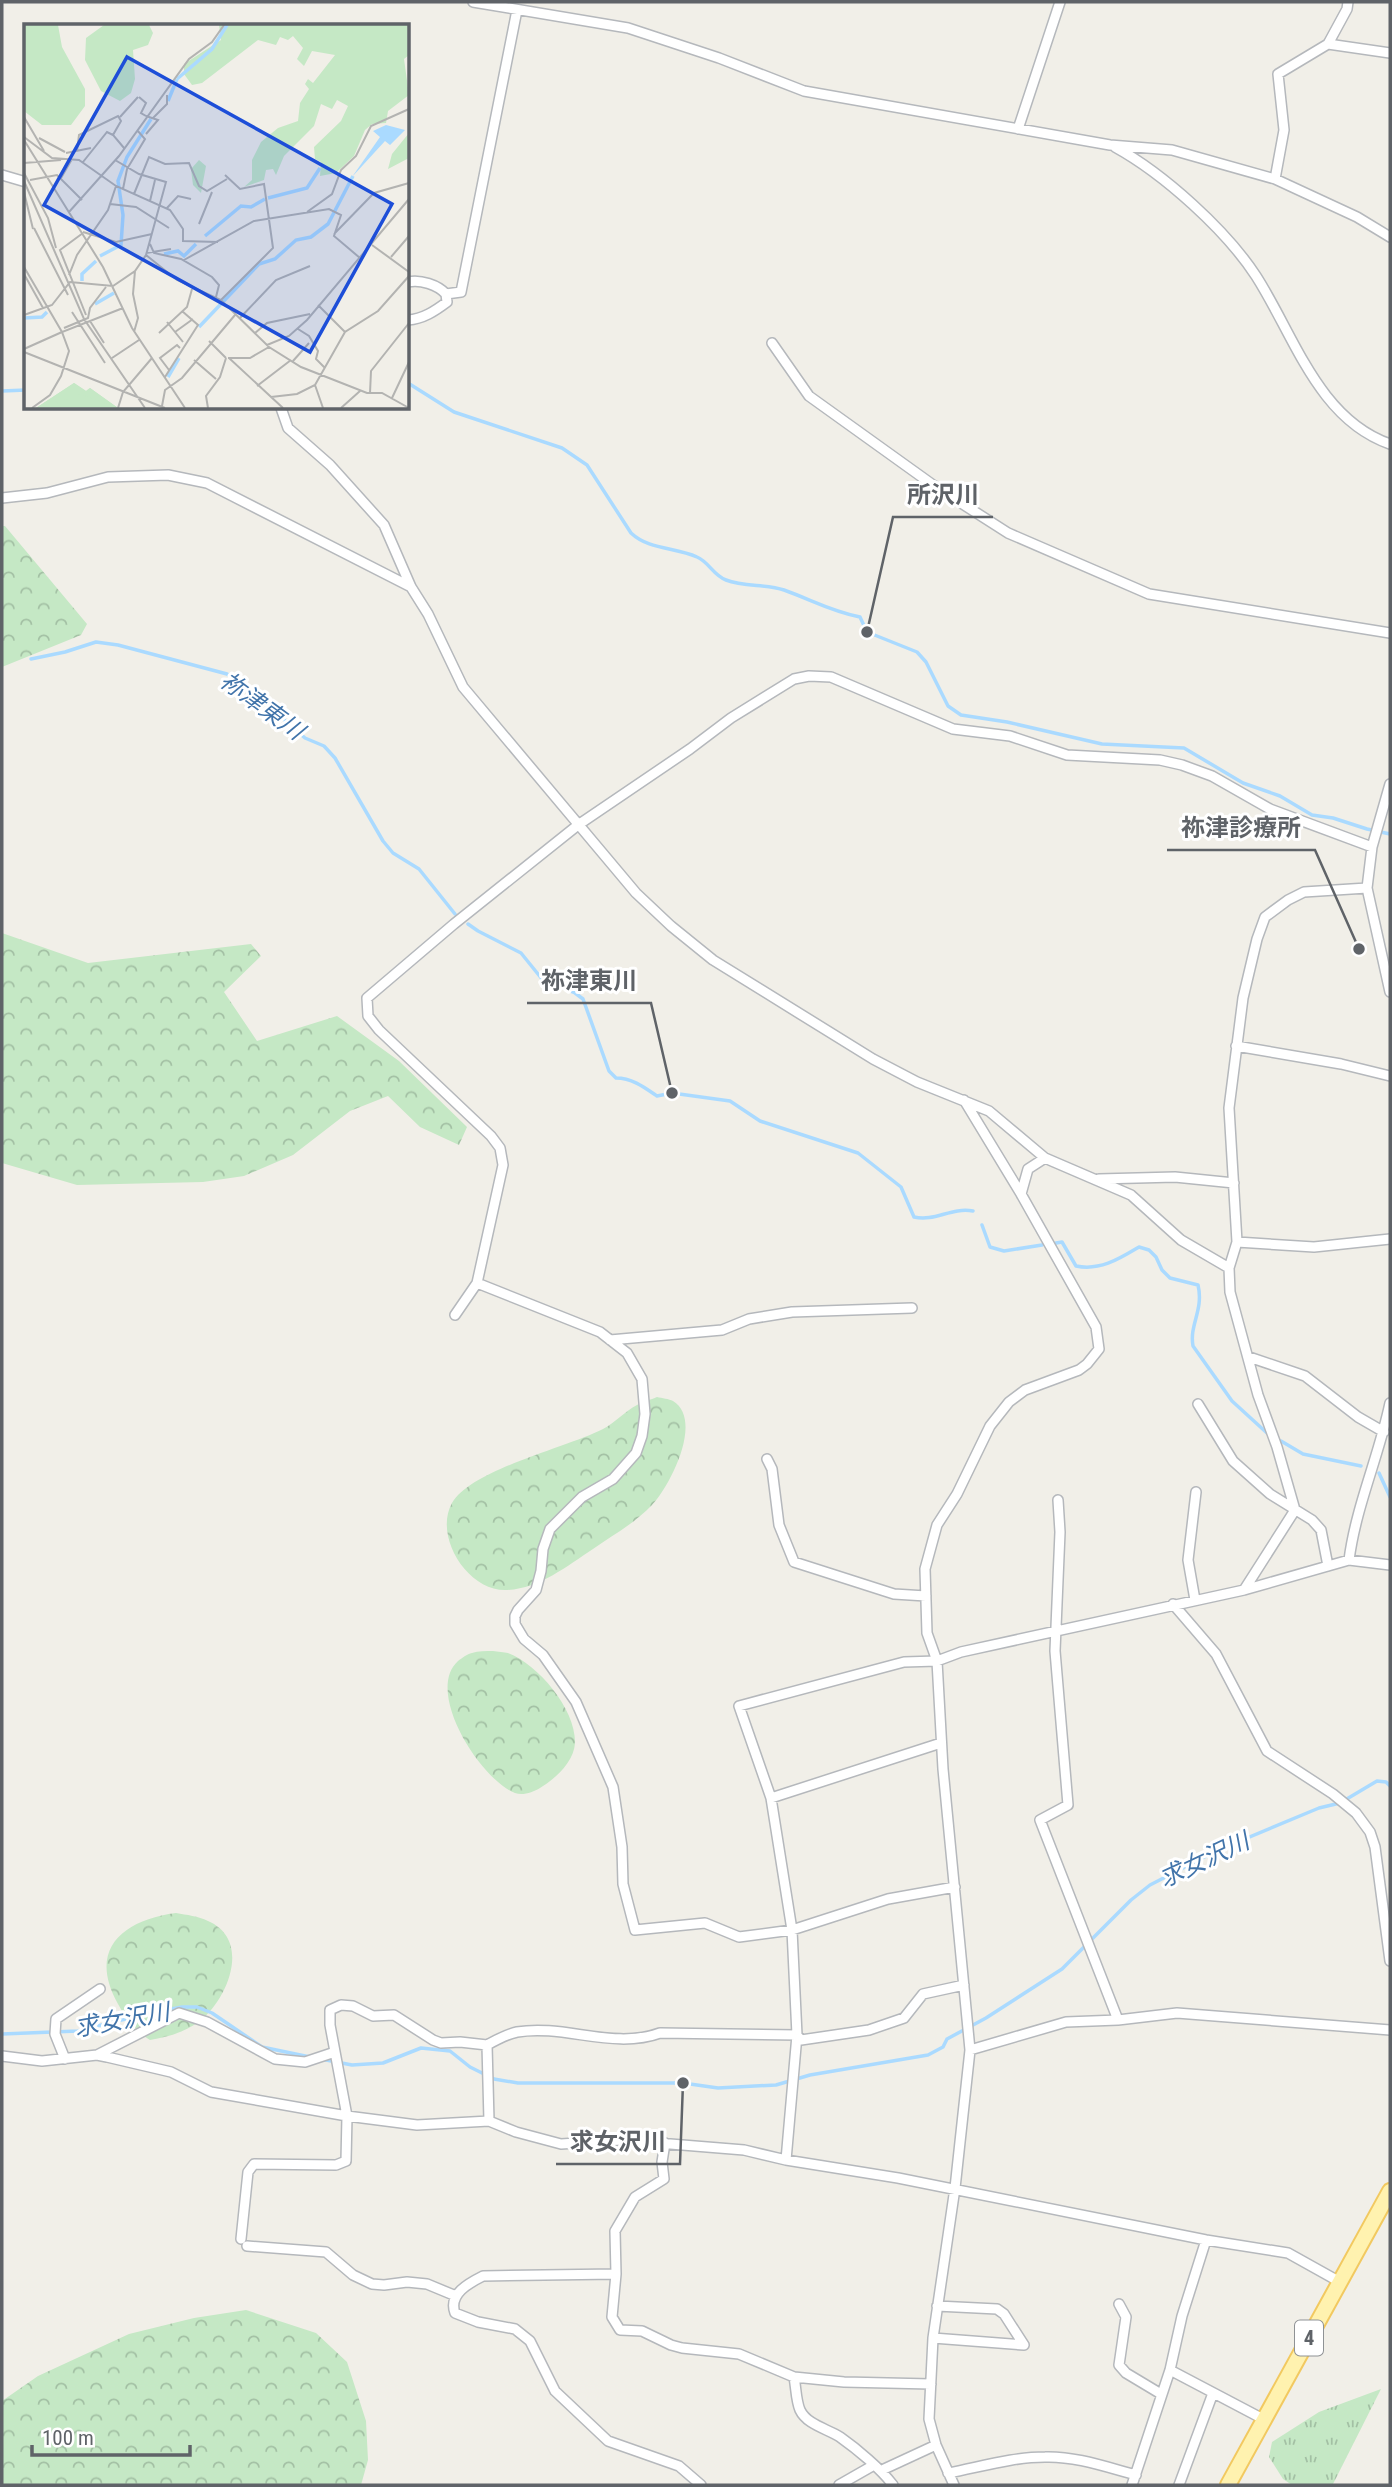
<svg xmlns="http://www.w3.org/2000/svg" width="1392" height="2487" viewBox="0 0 1392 2487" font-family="'Roboto Condensed','Noto Sans JP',sans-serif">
<defs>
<pattern id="grass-tufts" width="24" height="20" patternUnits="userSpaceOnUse" patternTransform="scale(1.75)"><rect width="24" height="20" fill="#c5e8c5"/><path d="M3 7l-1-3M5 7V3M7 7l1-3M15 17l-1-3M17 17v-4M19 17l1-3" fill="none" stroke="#a3c0a4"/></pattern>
<pattern id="forest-crowns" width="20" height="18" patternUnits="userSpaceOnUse" patternTransform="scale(1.75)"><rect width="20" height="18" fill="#c5e8c5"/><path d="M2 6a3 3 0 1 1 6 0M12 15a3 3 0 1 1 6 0" fill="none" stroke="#a3c0a4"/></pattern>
</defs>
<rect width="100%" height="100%" fill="#f1efe8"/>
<path fill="url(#grass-tufts)" d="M1381,2389l-48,95 -41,1 -9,-6 -14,-22 3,-15 47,-30z"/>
<path fill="url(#forest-crowns)" d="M2,526h3l82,98 -6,11 -79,32z
M2,933l86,30 163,-19 10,12 -37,36 33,49 80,-25 62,45 68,66 -8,18 -39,-18 -32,-31 -38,15 -57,44 -49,21 -41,6 -126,3 -75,-22z
M657,1397c5,1 12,2 16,4 31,19 -3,85 -21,104 -17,18 -39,30 -59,44 -26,17 -53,39 -85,41 -39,3 -75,-53 -56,-87 20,-34 114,-55 151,-74 12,-6 22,-18 34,-24 6,-4 14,-5 20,-8z
M493,1651c5,1 11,1 15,2 31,12 68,57 67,90 -1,19 -20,36 -35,45 -7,4 -17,8 -25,5 -34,-13 -91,-101 -57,-132 4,-3 9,-7 14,-8 6,-2 14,-2 21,-2z
M176,1913c11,2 22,3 32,8 44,19 20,78 -8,100 -15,11 -32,16 -50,19 -15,-9 -24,-21 -32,-36 -31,-55 5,-84 58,-91z
M246,2310l70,23 31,29 19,59 2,39 -7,25h-359v-84l36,-25 91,-42 65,-16z"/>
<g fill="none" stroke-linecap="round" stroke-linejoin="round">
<path stroke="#aadaff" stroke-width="3.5" d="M408,383l46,29 108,36 25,17 44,68c18,17 44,14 66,24 12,5 16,18 29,23 18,7 40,4 58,10 28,10 46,21 76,27l7,15 50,20 9,10 22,44 13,9 46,7 95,22 82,4 59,35 37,13 32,19 21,3 34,11 23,5
M2,391l24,-1
M31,659l34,-7 31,-10 22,3 109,29 22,15 56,49 19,8 11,12 48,83 10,12 26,16 36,45
M468,924l10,7 43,22 21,26 33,14 8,6 26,72 7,7c16,0 28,9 41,18l15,-3 58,8 30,20 98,32 43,34 13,30c21,5 37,-10 59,-6
M982,1225l8,22 14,4 38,-6
M1056,1243l6,-1 14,24c24,5 43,-7 63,-19l10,3 7,7 6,13 8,8 28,7c6,25 -9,40 -5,61l39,55 35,32
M1281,1441l22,13 58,12
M1379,1473l11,24
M2,2034l76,-3 67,-17 37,-7h15l15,6 50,34 48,10
M321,2059l31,6 31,-2 38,-15 29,3 20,16 24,12 24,4h165l35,5 58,-3 34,-10 118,-20 15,-8 4,-8 39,-21 76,-49 69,-69 19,-15 66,-34 103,-43 21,-5 37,-22 9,1 4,4"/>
<defs>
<path id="minor" d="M473,2l155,26 91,30 85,33 306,54 62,5 103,29 82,38 33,20
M1328,44l62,9
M1018,129l42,-127
M1115,147c49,27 111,83 141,129 38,59 62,143 134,168
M2,175l24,7
M1275,179l9,-49 -6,-56 50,-30 19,-35 1,-7
M408,282c12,-3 30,3 38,12l15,-2 56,-282
M408,320c15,-1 27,-9 39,-18l-1,-8
M772,343l37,53 124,89 75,48 141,61 241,39
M281,408l7,20 42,37 54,60 27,62 17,27 35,73 173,206 35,33 42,34 160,99 44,23 72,29 56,47 86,37 50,45 48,28
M2,498l45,-5 61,-16 60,-2 39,8 204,104
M1390,784l-18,63 -5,41 23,104
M1236,1046l105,18 49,12
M1099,1179l76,-2 59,6
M1021,1194l7,-25 17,-11
M1237,1242l77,5 76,-8
M477,1283l123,49 27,21 15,26 3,35 -3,22 -6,17 -23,26 -31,18 -32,32 -7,20 -2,22 -5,19 -18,20 -3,6v8l9,15 19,16 33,47 37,85 9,60 1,37 12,46 70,-7 34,14 53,-7 96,-31 67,-12
M455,1315l22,-32 26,-118 -3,-17 -9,-12 -112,-106 -11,-14 -1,-18 87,-74 124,-99 112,-76 41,-31 63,-39 15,-3 22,1 122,52 57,7 57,19 93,5 22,5 30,11 58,33 102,38
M610,1340l112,-10 27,-11 43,-7 120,-4
M1249,1357l56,19 53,41 26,15
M1198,1404l35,57 37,33 42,26 9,10 7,36
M767,1459l5,10 7,56 15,37 100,32 32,2
M1058,1500l2,32 -5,119 13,154 -28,15 78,200
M1349,1560c7,-54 30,-104 41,-157
M1244,1590l51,-80 -18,-63 -19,-52 -28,-103 -1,-24 8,-26 -8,-134 14,-110 14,-59 8,-22 23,-17 16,-8 63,-4
M1195,1600l-7,-40 8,-68
M1173,1604l43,50 51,97 66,43 23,19 14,19 5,15 15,114
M771,1798l170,-55
M970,2050l96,-28 52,-2 59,-7 213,17
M97,2055l82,-42 28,9 68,37 30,3 30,-10
M2,2056l40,5 55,-6 10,2 64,15 40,20 136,24 70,9 72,-4 27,11 45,12 60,-4 123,10 42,10 112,18 308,62 82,13 52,29
M65,2059l-10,-25 1,-15 44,-30
M489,2121l-2,-76c9,-5 20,-11 30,-13 48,-8 96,18 143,1l137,2 4,5 68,-10 35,-12 19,-24 41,-9
M665,2143l-3,19 2,17 -29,18 -20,34 1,43 -133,2c-14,7 -35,18 -28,37l23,9 37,7 15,12 25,50 53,50 71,25 22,19
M786,2160l11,-125 -5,-105 -21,-132 -32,-92 165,-44 33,-1 24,-9 283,-62 105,-30 41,5
M241,2239l7,-67 6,-8 82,1 10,-4 1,-45 -17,-91v-15l11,-5 12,1 20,10 21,-1 39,25 8,3 19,-1 27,3
M247,2246l79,6 27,23 19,9 12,1 23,-3 20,2 29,12
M616,2274l-4,43 8,13 22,1 29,14 11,3 57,6 55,23 50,5 87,2
M1119,2304l7,13 -7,48 7,8 35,21
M937,2306l60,3 7,5 20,31
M933,2338l91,7
M1170,2370l95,50
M794,2377c2,10 2,24 6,33 7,15 28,19 40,27 17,12 41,32 53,48
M882,2470l54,-25
M948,2473c32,-6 65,-16 97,-16 30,-1 61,10 91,18
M839,2485l35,-20
M954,2485l-18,-40 -7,-26 4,-81 22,-150 15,-138 -27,-281 -6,-108 -10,-28 -2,-64 12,-44 20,-31 33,-68 19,-24 16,-12 54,-20 8,-6 12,-15 -3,-22 -75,-133 -57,-94
M1132,2485l38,-115 12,-54 24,-76
M1179,2485l34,-92"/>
<path id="primary" d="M1228,2485l162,-294"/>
</defs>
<use href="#minor" stroke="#b5b8bc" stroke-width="12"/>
<use href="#primary" stroke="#f2c960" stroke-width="18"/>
<use href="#minor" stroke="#fff" stroke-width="9"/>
<use href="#primary" stroke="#fff2af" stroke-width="14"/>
</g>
<g text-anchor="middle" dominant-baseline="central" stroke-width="6" stroke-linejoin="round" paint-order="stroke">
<rect fill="#fff" stroke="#8f9295" stroke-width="2" x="1295" y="2320.5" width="28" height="35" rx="5"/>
<g font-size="21" font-weight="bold" fill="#5f6368">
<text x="1309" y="2338">4</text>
</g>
<g font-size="24" font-style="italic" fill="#4174aa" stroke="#fff">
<text transform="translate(262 706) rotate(36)">祢津東川</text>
<text transform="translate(1204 1860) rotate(-25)">求女沢川</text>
<text transform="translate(122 2020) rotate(-10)">求女沢川</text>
</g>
</g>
<g transform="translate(24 24)">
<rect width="385" height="385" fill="#f1efe8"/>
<path d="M50,359l12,8 4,-3 28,20h-82z" fill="#c5e8c5"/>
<path d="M0,1h34l4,22 23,42v17l-14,19h-29l-18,-14zM80,1h45l4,8 -5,12 -15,5 2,29 -4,14 -11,8 -19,-10 -16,-31 1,-22zM195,1h190v30l-5,4 5,36 -21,16 -2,12 -14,1 -7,6 -11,26 -18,17 -16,3 1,-14 -6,-3 -1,-12 27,-26 7,-15 -11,-6 -5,9 -11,-5 -7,22 -30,30 -8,19 -3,-6 -7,1 -2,10 -20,7 8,-7v-20l9,-18 17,-14 20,-7 2,-18 9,-14 -4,-5 3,-5 5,4 22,-28 -23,-4 -8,15 -7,-7 6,-11 -10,-12 -5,4 -8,-3 -4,8 -18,-5 -56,43 -10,2 -8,-11v-10l37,-24zM385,109v25l-21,11 4,-15zM175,136l7,6 -5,27 -8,-8 -2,-16zM50,359l12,8 4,-3 28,20 -38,-14 -12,6 -11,-3 -2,3 6,8h-25z" fill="#c5e8c5"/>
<path d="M362,101l19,5 -15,15 -5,-4 -33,36 28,-40 -7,-6z" fill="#aadaff"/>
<path fill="none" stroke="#aadaff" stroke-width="3.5" d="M153,55l35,-30 15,-24M144,77l9,-22M244,174l39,-10 13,-20M181,212l36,-30 10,1 14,-8M140,230l14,-3 6,5 12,-12M76,232l21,-11 2,-30 -5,-34 9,-24 24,-38M58,257v-7l14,-13M71,280l19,-11M0,294l18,-1 5,-5M175,303l60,-63 16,-5 21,-19 15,-3 17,-13 25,-48M144,353l11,-19"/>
<path fill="none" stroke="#b3b3b1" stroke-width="2" d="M115,73l7,6 -5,10 5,3M0,93l20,34M96,93l18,-20M129,94l14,-14v-9M122,110l12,-14 -12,-4M0,113l28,21 27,2 37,26 54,24 13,19v12l35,1M15,114l26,14M0,116l79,127 29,61 53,80M53,127l2,-16 39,-19 3,5 -8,14 11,13M42,129l25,-5M59,138l24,-30 6,3M0,139l37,-3M0,149l24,45 8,30M37,154l11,-19M6,156l27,-5 25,25M0,157l60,138 61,89M99,165l4,-20 18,-30 -8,-9M0,168l9,37M110,170l15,-37 16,7 24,-1 10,23 8,5 20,-12M126,177l5,-21M86,180l26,3 33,21M143,184l11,-12 13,3M45,188l50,-56 70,-97 23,-17 12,-17M283,188l25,-18 9,-24 15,-14 15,-30 38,-17M175,200l13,-32M10,204l34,67M59,208l33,10 36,-8M59,209l-23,17 26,65M310,210l40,-41 35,-10M126,220l4,9 27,6 31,18 7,8 -3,12M348,221l37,27M122,229l25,-4M122,231l31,25 44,20 48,47 32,20 66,26h15l27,15M367,233l18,-21M160,236l70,-39 75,-12 12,6 -7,21 26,22M0,243l38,65M0,250l19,34M45,251l8,-20 31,-45 8,-24M197,276l52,-52 -9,-64 -24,5 -15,-14M294,281l27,27M48,288l33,51M0,291l28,-10 18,-23 43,4 22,-15 11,-16 20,-73 -27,-8 -24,-14M215,295l37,-39 34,-14M66,297l14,22M143,298l16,20M40,304l24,-10 2,-10 16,-21M274,305l11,7 9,15 -2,8 9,9M110,308l4,-14 -5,-24 2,-23M151,308l18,-13M135,309l28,-26 5,-18M231,309l12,-10 43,-9M185,317l17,17M243,321l22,-9 18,-16 102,-121M0,325l38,-17M0,328l141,56M88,334l27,-18M204,334h22l19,-11M205,334l54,50M170,336l22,19M269,337l16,-18M145,346l-9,-12 17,-13 3,3M141,353l33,-52 -16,-14M291,361l8,23M233,362l34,-26M346,369l1,-22 38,-48M247,373l26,-3 18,-9 30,-53 33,-21 31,-35M368,374l17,-36M138,382l3,-16 17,-12 53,-63M8,384l18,-13 11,-19 8,-25 -7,-19 61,-24M94,384l5,-16 29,-34M184,384l-2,-12 14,-19 6,-19M317,384l19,-17"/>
<path fill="#1d4ed8" fill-opacity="0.15" stroke="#1d4ed8" stroke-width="3.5" d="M103,33l265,147 -82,148 -266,-147z"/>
<rect width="385" height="385" fill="none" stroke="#5f6368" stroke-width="3.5"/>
</g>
<path fill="none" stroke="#5f6368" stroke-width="2.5" d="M867 632L893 517H993M1359 949L1315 850H1167M672 1093L651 1003H527M683 2083L680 2164H556"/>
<g fill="#5f6368" stroke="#fff" stroke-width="2.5">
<circle cx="867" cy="632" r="7"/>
<circle cx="1359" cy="949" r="7"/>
<circle cx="672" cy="1093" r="7"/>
<circle cx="683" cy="2083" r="7"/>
</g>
<g font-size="24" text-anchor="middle" font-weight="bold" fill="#5f6368" stroke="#fff" stroke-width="6" stroke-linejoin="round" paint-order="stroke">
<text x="943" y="503">所沢川</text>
<text x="1241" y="836">祢津診療所</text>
<text x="589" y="989">祢津東川</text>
<text x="618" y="2150">求女沢川</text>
</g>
<rect width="1392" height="2487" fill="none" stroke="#5f6368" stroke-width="7"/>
<path d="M32 2445v10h158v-10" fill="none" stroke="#5f6368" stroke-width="3.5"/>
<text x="42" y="2445" font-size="21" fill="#5f6368" stroke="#ffffff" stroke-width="5" paint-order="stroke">100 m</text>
</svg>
